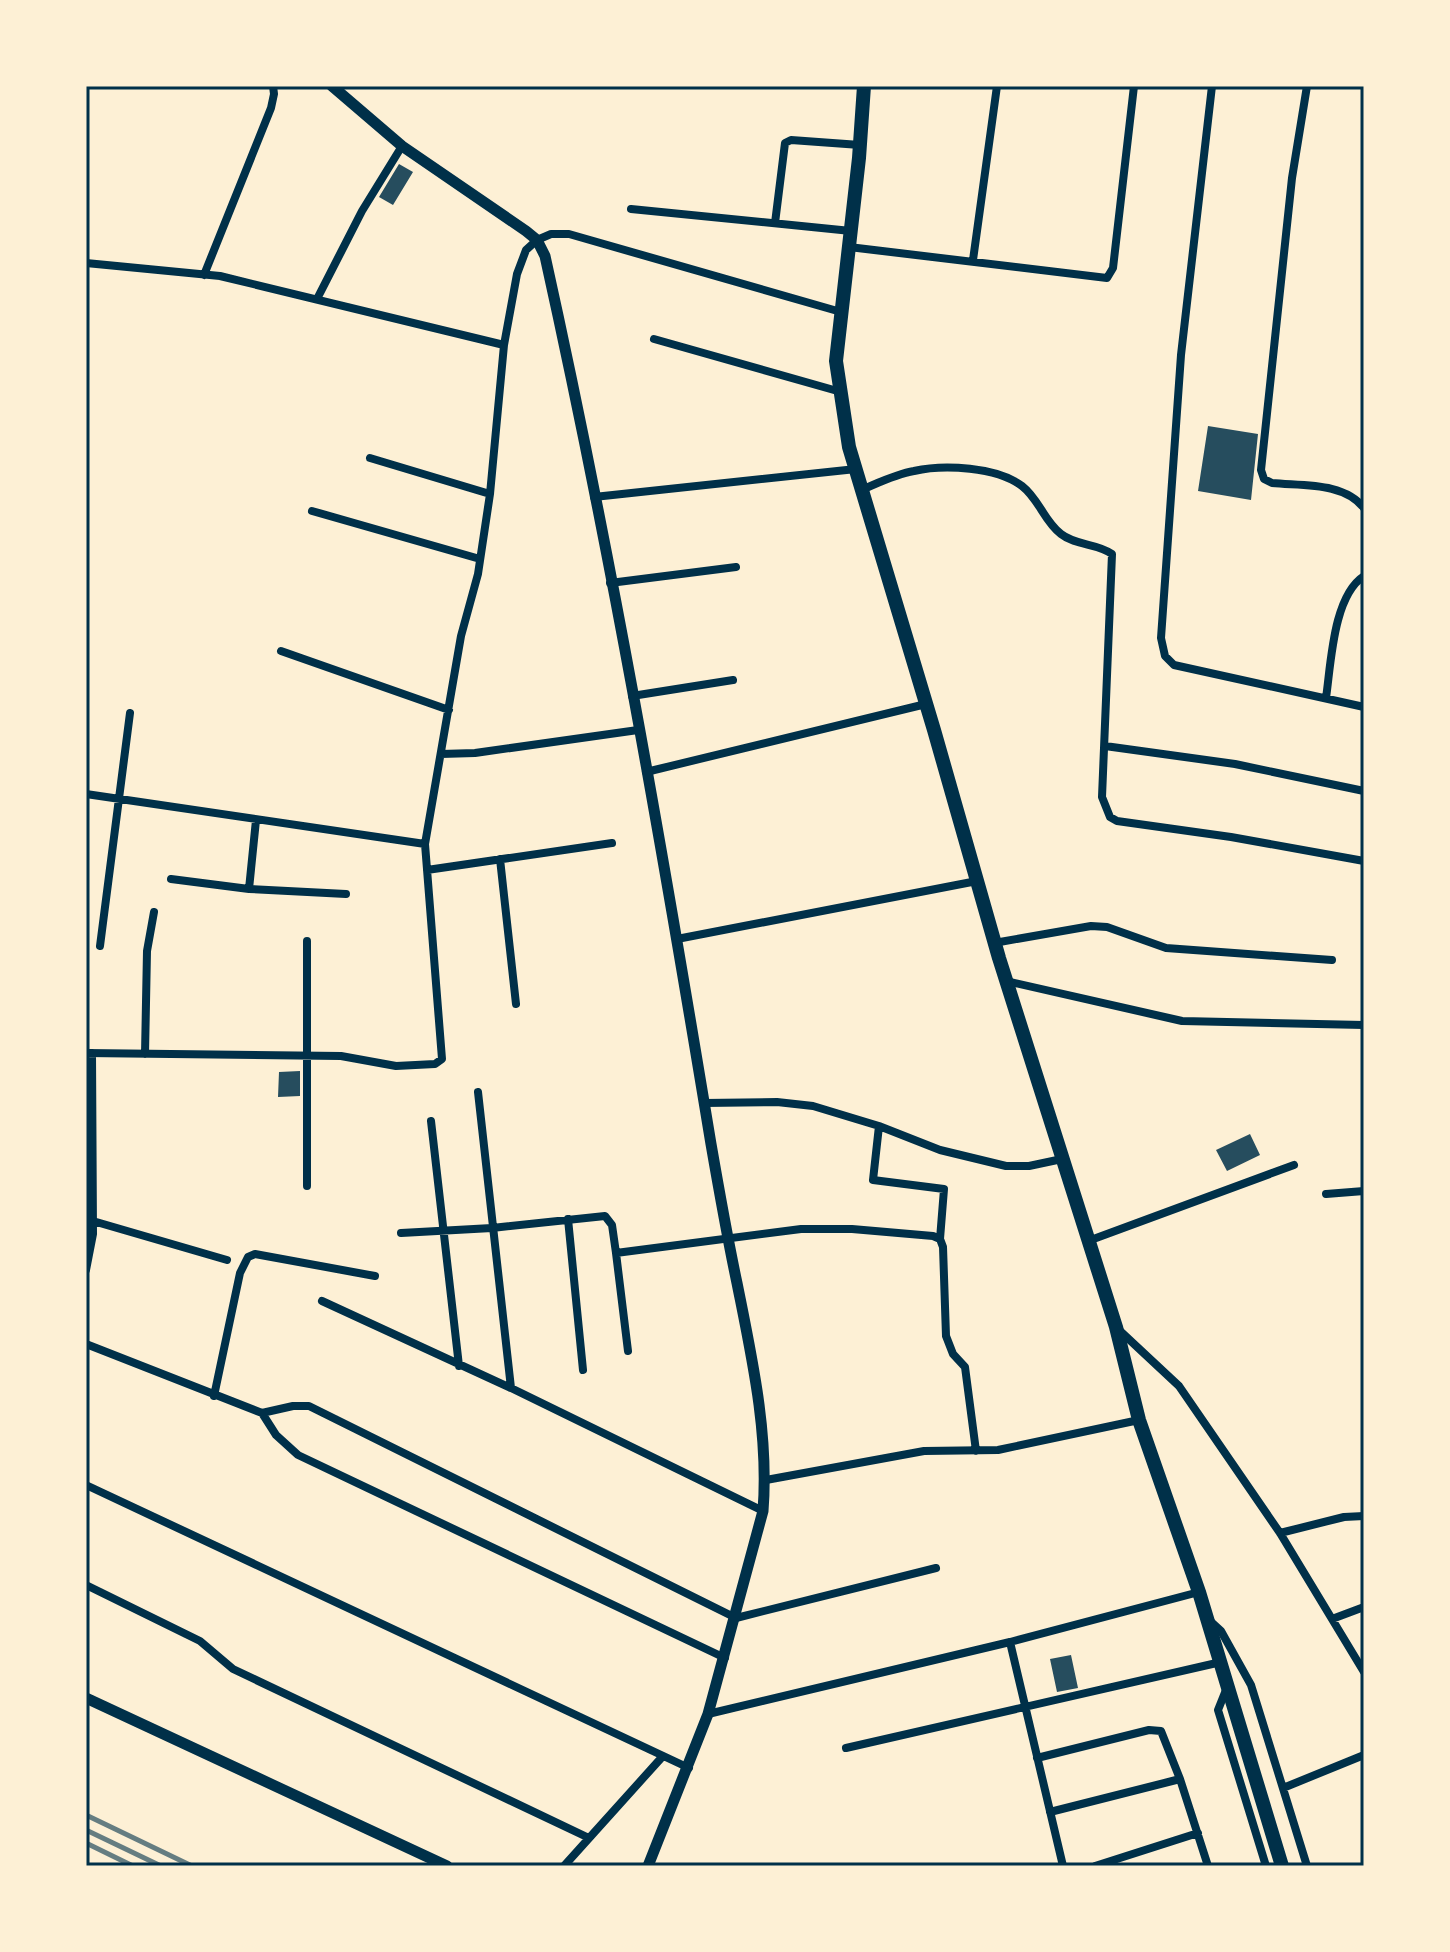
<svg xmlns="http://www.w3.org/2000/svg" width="1450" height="1952" viewBox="0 0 1450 1952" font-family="'Archivo Narrow',sans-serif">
<rect width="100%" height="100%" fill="#fdf0d5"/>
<path fill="#264d5e" d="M399,164l14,8 -20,33 -14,-8z
M1208,426l50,8 -7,66 -53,-9z
M300,1071v25l-22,1 1,-25z
M1250,1134l10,21 -33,16 -11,-21z
M1071,1655l7,33 -21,4 -7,-33z"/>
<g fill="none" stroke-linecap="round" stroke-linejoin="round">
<path stroke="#003049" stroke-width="8" d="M1212,86l-31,269 -20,283 4,18 9,9 190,42
M1307,86l-15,92 -31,292 3,9 8,4c31,3 72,-1 92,25
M631,209l220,22
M775,223l10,-80 6,-3 69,5
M849,247l258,31 6,-10 21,-182
M973,260l24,-174
M86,263l134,13 284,69
M204,275l67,-167 3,-14 -1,-8
M317,299l45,-88 40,-65
M654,339l187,53
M370,458l120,36
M861,490c17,-7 35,-16 53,-19 30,-7 83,-4 108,15 17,13 22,35 39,48 15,12 36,9 51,20l-10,243 8,20 7,4 114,16 133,24
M594,497l262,-28
M312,511l168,48
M610,583l126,-16
M281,651l168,59
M632,696l101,-16
M1326,698c5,-34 7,-102 38,-122
M1105,746l130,18 129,27
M441,754l34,-1 163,-23
M646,772l280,-68
M86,794l339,50
M500,859l16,145
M427,870l185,-27
M171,879l78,10 97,5
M249,889l7,-69
M677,939l300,-58
M307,941v245
M994,943l97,-17 16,1 59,21 166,12
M100,946l30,-233
M1006,981l176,40 182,4
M86,1053l255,3 55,10 39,-2 7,-5 -17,-215 36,-208 17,-62 12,-80 14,-149 13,-71 9,-24 11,-10 14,-6h18l272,78
M145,1054l2,-103 7,-39
M478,1092l33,296
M704,1103l73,-1 36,4 66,20 61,24 66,16h23l33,-7
M431,1121l28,245
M879,1126l-6,54 71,9 -4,50
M1326,1194l38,-3
M86,1219l141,41
M568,1219l15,151
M401,1233l91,-5 113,-12 7,9 4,28 185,-24h51l81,7 7,3 3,8 3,89 7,18 12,13 11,84
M1088,1241l206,-76
M616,1253l12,98
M86,1270l7,-36 -1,-181
M322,1301l189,87 252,123
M1119,1330l60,56 101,147 84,139
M86,1344l176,69 31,-7h16l427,212 200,-50
M214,1396l26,-123 8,-16 7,-3 120,22
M262,1413l14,22 22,20 427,203
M766,1480l158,-29 74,-1 141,-30
M86,1485l603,283
M1280,1533l64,-16 20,-1
M86,1585l114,56 33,28 356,169
M1332,1619l32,-12
M1209,1620l12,11 30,54 56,181
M1010,1642l53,224
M1226,1690l-8,20 48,156
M708,1714l302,-72 189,-50
M846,1748l375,-86
M1037,1758l112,-28 12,1 19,48 28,87
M1283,1788l81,-33
M1050,1812l130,-33
M564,1866l99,-110
M1095,1866l103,-33"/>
<path stroke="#003049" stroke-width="11" d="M332,86l70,60 124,85 11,9 8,16c65,293 117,591 166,888 8,46 16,92 26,139 15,75 32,151 26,228l-55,203 -60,152
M86,1698l361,168"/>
<path stroke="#003049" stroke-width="14" d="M864,86l-5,72 -23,203 13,86 85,283 65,228 117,369 23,93 60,172 83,274"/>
<path stroke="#657d81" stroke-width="5" d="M86,1815l106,51
M86,1830l75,36
M86,1843l47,23"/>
</g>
<rect width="1450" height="1952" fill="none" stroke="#fdf0d5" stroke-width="176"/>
<rect x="88" y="88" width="1274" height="1776" fill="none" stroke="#003049" stroke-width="3"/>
</svg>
